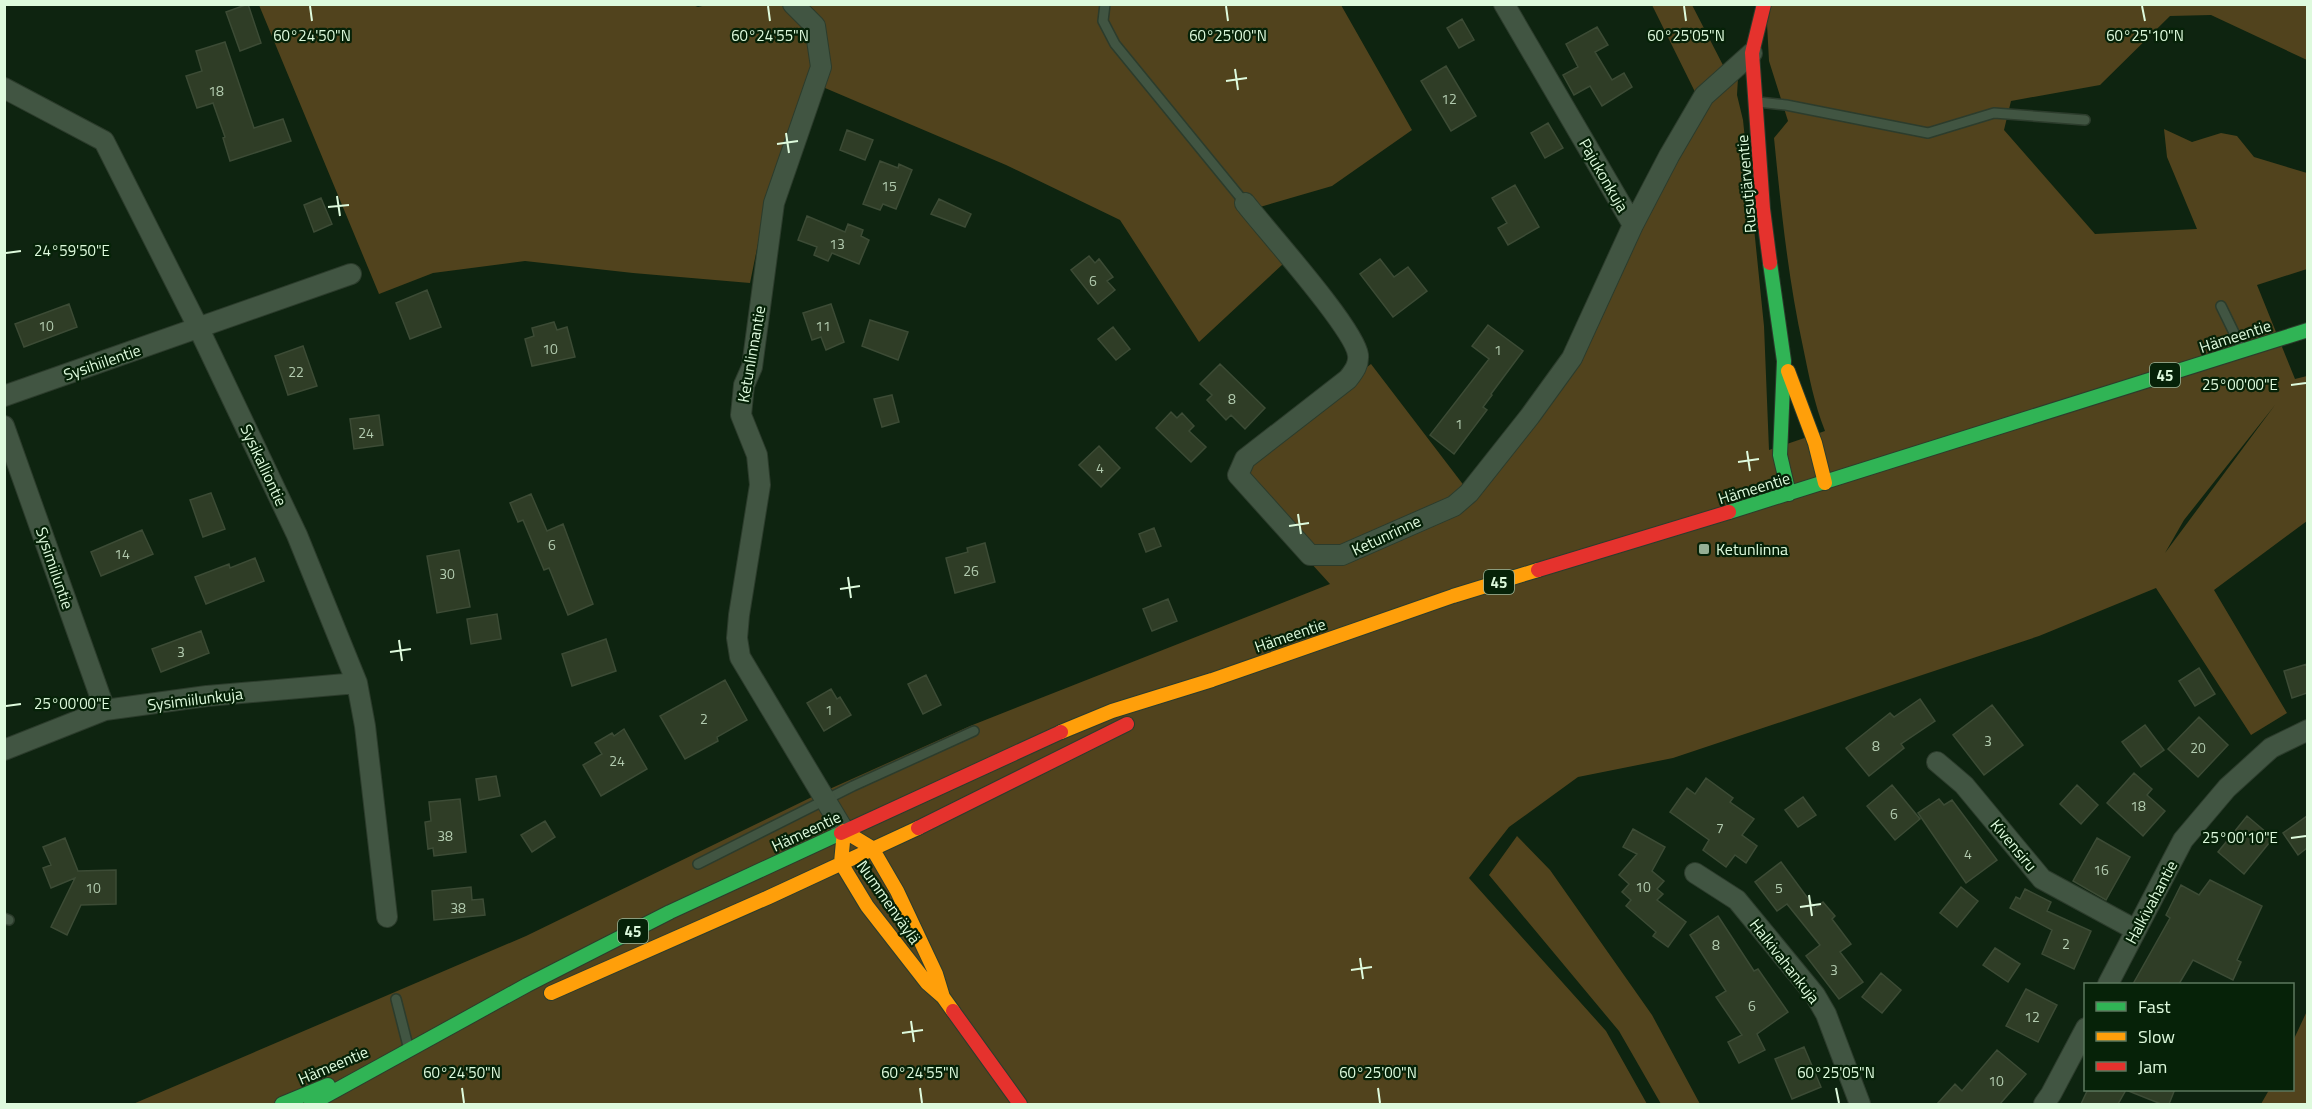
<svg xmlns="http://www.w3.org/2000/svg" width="2312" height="1109" viewBox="0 0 2312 1109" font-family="'Titillium Web',sans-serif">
<rect width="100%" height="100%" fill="#0e2410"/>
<path fill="#51431d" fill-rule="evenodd" d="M690,4l8,3 13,-3 72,1 26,26 5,36 -53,162 -11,54 -117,-10 -108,-12 -92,12 -54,21 -120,-289z
M804,5h537l71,125 -80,56 -72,21 23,57 -84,78 -79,-122 -114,-55 -181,-77 3,-24z
M1652,5h40l34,66 13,-10 -2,34 6,25 21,206 5,124 56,-19c-11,-28 -16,-55 -22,-84 -15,-69 -22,-139 -29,-209l14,-17 -19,-60 -3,-56h541v55l-96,-45 -41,1 -70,69 -89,16 -7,29 91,104 102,-5 -30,-72 -3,-28 28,13 29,-9 16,3 17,21 53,16v96l-50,16 38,94 12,-3v145l-93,69 73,123 -36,22 -95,-147 -117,48 -366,122 -95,19 -69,50 -40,51 137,153 41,73h-1514l393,-168 288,-140 156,-70 360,-142 -102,-112 143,-108 94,123 92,-115 142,-272zM2275,405l-110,148 19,-33z
M1517,836l33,34 102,145 48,89h-39l-42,-73 -130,-156z
M2307,1011v93h-46l8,-14h23l1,-49z"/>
<path fill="#2f3d26" stroke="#3c4b35" stroke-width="1.5" d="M248,4l13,39 -21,8 -14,-39z
M1462,19l12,21 -15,8 -12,-20z
M1597,27l11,18 -13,7 17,28 12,-7 8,14 -30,19 -12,-20 -16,9 -11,-20 15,-8 -12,-23z
M225,42l29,86 29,-9 8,22 -61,20 -7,-23 2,-1 -12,-34 -16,5 -11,-32 16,-5 -6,-20z
M1446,66l30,50 -25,15 -30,-50z
M1548,123l15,25 -18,10 -14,-25z
M847,130l26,10 -8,20 -25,-10z
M880,161l18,7 1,-4 13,6 -16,39 -13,-5 -3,6 -17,-6z
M1515,185l24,42 -31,18 -10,-17 9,-5 -15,-25z
M321,198l11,26 -18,8 -10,-27z
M939,199l32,15 -6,13 -34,-13z
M807,216l38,16 3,-8 15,6 -2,6 8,4 -10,24 -27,-11 -4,8 -14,-6 3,-8 -19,-7z
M1089,256l6,7 4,-4 14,18 -6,4 8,9 -17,14 -27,-34z
M1380,259l14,18 14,-10 19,24 -34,26 -33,-43z
M427,290l14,37 -31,12 -14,-36z
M69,304l8,23 -53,20 -9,-23z
M831,304l13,38 -18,8 -5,-13 -9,3 -9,-27z
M870,320l38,12 -10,28 -36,-14z
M554,322l3,8 10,-3 8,30 -43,9 -7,-27 9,-3 -2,-8z
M1488,325l35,26 -32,43 1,1 -9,12 4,3 -33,44 -24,-19 59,-76 -17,-13z
M1113,327l17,22 -14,11 -18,-21z
M303,346l14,40 -29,9 -13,-39z
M1220,364l45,44 -20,21 -14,-14 -5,5 -19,-20 5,-5 -12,-11z
M892,395l7,27 -17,5 -8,-28z
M1171,412l6,6 5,-5 12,13 -5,5 17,16 -15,15 -35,-34z
M379,415l4,30 -29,4 -4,-30z
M1099,446l21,22 -19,19 -22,-22z
M211,493l14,36 -22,8 -13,-37z
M531,494l16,37 16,-7 30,80 -25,11 -19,-47 -5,2 -21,-50 -5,2 -8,-19z
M1154,528l7,18 -15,6 -7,-18z
M142,530l11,24 -52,22 -10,-24z
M985,543l10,39 -40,11 -9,-35 22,-6 -1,-4z
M459,550l11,57 -33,6 -10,-57z
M255,558l9,23 -58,23 -11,-27 34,-13 1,4z
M1168,599l9,22 -25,10 -9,-22z
M497,614l4,25 -30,5 -4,-25z
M201,631l8,22 -48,19 -9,-23z
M606,639l10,32 -44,15 -10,-32z
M2307,664v29l-15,5 -8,-27z
M2199,668l16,26 -20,12 -16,-25z
M926,675l15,30 -18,9 -15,-30z
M725,680l22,40 -30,17 1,4 -33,18 -25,-43z
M831,689l6,10 3,-2 11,18 -27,16 -17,-28z
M1920,699l15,22 -34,23 3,4 -35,28 -23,-28 44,-35 4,4z
M1992,705l31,40 -39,30 -31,-40z
M2199,717l29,28 -30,32 -30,-28z
M2145,725l19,25 -23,17 -19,-25z
M624,729l23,40 -46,27 -18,-31 19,-11 -7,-11 17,-10 2,3z
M2134,773l18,16 -5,6 18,16 -22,25 -36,-33z
M496,776l4,20 -21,4 -3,-21z
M1706,778l27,20 -3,4 24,17 -12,16 15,11 -11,17 -11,-8 -9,12 -23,-17 6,-10 -39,-28 17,-24 8,6z
M1892,785l28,34 -25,21 -28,-34z
M2077,785l21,20 -17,19 -21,-20z
M1803,797l13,18 -18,12 -13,-17z
M460,799l6,53 -32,4 -1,-8 -5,1 -3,-27 6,-1 -2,-19z
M1939,799l5,6 8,-5 45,60 -31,23 -48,-70z
M2247,816l26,22 -29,36 -26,-22z
M2307,816v32l-9,7 -15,-22z
M545,821l10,16 -23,15 -11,-17z
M1633,829l32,18 -13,24 12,10 -7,8 6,5 -6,6 29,22 -18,25 -15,-11 3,-4 -30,-26 5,-6 -9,-8 7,-8 -10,-9 18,-21 -14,-7z
M65,838l13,33 38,-1v34l-35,1 -14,30 -16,-8 24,-49 -24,10 -8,-20 8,-3 -8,-18z
M2097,838l33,19 -24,43 -33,-19z
M1781,862l34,46 8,-6 12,14 -3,3 19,25 -11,8 23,30 -24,17 -33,-43 14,-11 -33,-41 -10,7 -22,-29z
M2210,880l52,26 -25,54 4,2 -8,18 -40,-20 -14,24h-46l37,-66 -4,-3 15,-30 18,10z
M471,887l1,13 11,-1 2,16 -51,5 -2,-29z
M1961,887l17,14 -21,26 -17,-14z
M2025,889l26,13 -4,9 44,20 -17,38 -32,-15 10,-24 -42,-22 6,-11 4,2z
M1718,916l36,55 4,-2 30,43 -31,22 8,16 -26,13 -11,-21 14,-7 -26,-38 10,-6 -36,-56z
M1995,948l25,16 -12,18 -25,-17z
M1881,973l20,17 -19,23 -20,-16z
M2026,989l31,16 -19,37 -32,-16z
M1804,1047l17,40 -29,12 -17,-40z
M1997,1050l29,24 -26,30h-63l18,-20 7,7z
M2088,1089h87l-6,15h-8l-35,-14 -8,14h-37z"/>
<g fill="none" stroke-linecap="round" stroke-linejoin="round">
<defs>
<path id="lane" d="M1105,4l-2,17 12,23 130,159
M1758,102l28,3 142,28 66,-20 91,7
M2221,306l20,41
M698,864l155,-78 121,-55
M4,918l5,2
M396,999l12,47"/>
<path id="street" d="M793,4l22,22 6,41 -47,136 -22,164 -8,18 -3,30 16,40 3,30 -21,130 -2,23 3,19 104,174
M1504,4l129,221 36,-69 35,-60 48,-43
M4,88l100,53 95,188 98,206 60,148 8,43 22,191
M1245,203c21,27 110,126 113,152 1,10 -4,16 -10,24l-103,80 -7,16 72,80h32l112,-49 15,-13 61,-77 42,-58 61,-133
M4,396l347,-122
M4,426l101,284
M4,750l101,-40 102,-14 150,-13
M1937,762l27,23 78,94 94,51
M1695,873l42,27 78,95 11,19 34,90
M2108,984l75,-144 44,-52 44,-40 37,-18
M2044,1104l7,-10 35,-66"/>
<path id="fast" d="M1770,263l14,98 -4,94 9,39
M1729,512l579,-182
M282,1104l46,-19
M311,1104l216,-119 143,-73 171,-79"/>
<path id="slow" d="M1788,371l27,72 10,40
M1061,732l51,-21 100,-31 241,-84 85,-26
M551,993l218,-96 149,-69
M943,997l-7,-23 -39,-83 -25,-43 -28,-17 -3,32 26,43 60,77 16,14 10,14"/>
<path id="jam" d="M1764,4l-12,49 11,156 7,54
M1538,570l191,-58
M918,828l209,-104
M841,833l220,-101
M953,1011l67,93"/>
</defs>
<use href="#lane" stroke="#2c3c2c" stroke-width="12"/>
<use href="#street" stroke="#2c3c2c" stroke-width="22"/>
<use href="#fast" stroke="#2c3c2c" stroke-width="16"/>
<use href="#slow" stroke="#2c3c2c" stroke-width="16"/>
<use href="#jam" stroke="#2c3c2c" stroke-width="16"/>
<use href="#lane" stroke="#415542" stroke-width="9"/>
<use href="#street" stroke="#415542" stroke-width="20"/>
<use href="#fast" stroke="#30b455" stroke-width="14"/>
<use href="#slow" stroke="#ff9f0a" stroke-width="14"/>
<use href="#jam" stroke="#e5322d" stroke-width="14"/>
</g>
<path fill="none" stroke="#defadd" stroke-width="2" d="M310,6l2,15M768,6l2,15M1226,6l2,15M1684,6l2,15M2142,6l3,15M1235,69l3,21M1226,81l21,-3M786,133l3,20M777,144l21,-3M337,196l3,20M328,207l21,-2M6,253l15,-2M2291,385l15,-2M1747,451l3,20M1738,462l21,-3M1298,514l3,20M1289,526l20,-3M848,577l3,21M840,589l20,-3M399,640l3,21M390,652l21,-3M6,706l15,-2M2291,838l15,-2M1809,895l3,21M1800,907l21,-3M1360,958l3,21M1351,970l21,-3M911,1021l3,21M902,1033l21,-3M462,1088l2,15M920,1088l2,15M1378,1088l2,15M1836,1088l3,15"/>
<rect fill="#95af95" stroke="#062208" stroke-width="2" x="1698" y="543" width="12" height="12" rx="3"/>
<g text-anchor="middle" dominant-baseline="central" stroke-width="4.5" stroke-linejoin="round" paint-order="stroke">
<g font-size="14" fill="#b2cbaf">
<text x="216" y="90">18</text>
<text x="1449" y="98">12</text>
<text x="889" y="185">15</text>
<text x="837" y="243">13</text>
<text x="1093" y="280">6</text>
<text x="46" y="325">10</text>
<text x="823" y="325">11</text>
<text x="550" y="348">10</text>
<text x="1498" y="349">1</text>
<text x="296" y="371">22</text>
<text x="1232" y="398">8</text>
<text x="1459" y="423">1</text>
<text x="366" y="432">24</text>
<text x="1100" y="467">4</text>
<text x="552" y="544">6</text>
<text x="122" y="553">14</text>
<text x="971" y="570">26</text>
<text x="447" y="573">30</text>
<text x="181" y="651">3</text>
<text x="829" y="709">1</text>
<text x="704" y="718">2</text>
<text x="1988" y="740">3</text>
<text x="1876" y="745">8</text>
<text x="2198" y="747">20</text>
<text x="617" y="760">24</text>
<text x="2138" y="805">18</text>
<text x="1894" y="813">6</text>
<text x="1720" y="827">7</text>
<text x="445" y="835">38</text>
<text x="1968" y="853">4</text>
<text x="2101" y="869">16</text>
<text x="1643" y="886">10</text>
<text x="93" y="887">10</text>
<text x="1779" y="887">5</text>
<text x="458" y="907">38</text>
<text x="2066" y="943">2</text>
<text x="1716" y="944">8</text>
<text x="1834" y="969">3</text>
<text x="1752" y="1005">6</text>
<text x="2032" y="1016">12</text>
<text x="1996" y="1080">10</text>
</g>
<g fill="#062208" stroke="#9db99d" stroke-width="1.5">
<rect x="2150" y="363" width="30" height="24" rx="4.5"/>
<rect x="1484" y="570" width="30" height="24" rx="4.5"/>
<rect x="618" y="919" width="30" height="24" rx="4.5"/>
</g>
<g font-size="15" font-weight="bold" fill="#defadd">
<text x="2165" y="375">45</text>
<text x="1499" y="582">45</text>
<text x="633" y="931">45</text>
</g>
<g font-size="16" fill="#defadd" stroke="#062208">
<text transform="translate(1604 175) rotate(60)">Pajukonkuja</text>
<text transform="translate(1746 184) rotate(-95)">Rusutjärventie</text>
<text transform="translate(2235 336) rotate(-18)">Hämeentie</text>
<text transform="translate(751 354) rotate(-80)">Ketunlinnantie</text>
<text transform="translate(102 362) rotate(-19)">Sysihiilentie</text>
<text transform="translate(264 465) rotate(65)">Sysikalliontie</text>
<text transform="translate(1754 488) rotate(-17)">Hämeentie</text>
<text transform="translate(1386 535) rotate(-25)">Ketunrinne</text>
<text transform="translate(55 568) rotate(71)">Sysimiiluntie</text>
<text transform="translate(1290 635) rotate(-19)">Hämeentie</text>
<text transform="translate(195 699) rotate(-7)">Sysimiilunkuja</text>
<text transform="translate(806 831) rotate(-25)">Hämeentie</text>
<text transform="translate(2014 845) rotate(50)">Kivensiru</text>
<text transform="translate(889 902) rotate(55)">Nummenväylä</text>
<text transform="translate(2151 902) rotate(-62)">Halkivahantie</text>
<text transform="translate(1785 961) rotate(52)">Halkivahankuja</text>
<text transform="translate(333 1065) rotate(-23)">Hämeentie</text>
</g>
<g font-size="16" fill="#defadd" stroke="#062208" text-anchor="start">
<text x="1716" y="549">Ketunlinna</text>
</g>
</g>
<g font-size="15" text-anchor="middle" fill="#defadd" stroke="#062208" stroke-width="4.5" stroke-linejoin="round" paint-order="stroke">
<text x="312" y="41">60°24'50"N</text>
<text x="770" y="41">60°24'55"N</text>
<text x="1228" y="41">60°25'00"N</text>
<text x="1686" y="41">60°25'05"N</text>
<text x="2145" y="41">60°25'10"N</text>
<text x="72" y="256">24°59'50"E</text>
<text x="2240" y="390">25°00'00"E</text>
<text x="72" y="709">25°00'00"E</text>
<text x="2240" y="843">25°00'10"E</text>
<text x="462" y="1078">60°24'50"N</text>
<text x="920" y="1078">60°24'55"N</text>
<text x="1378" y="1078">60°25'00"N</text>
<text x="1836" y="1078">60°25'05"N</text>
</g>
<rect width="2312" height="1109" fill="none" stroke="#defadd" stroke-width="12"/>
<rect x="2084" y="983" width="210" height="108" fill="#062208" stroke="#5c785d" stroke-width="1.5"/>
<rect x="2096" y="1002" width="30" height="9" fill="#30b455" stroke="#5c785d" stroke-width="1.5"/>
<text x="2138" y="1013" font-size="18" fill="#defadd">Fast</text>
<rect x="2096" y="1032" width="30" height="9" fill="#ff9f0a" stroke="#5c785d" stroke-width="1.5"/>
<text x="2138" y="1043" font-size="18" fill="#defadd">Slow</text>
<rect x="2096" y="1062" width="30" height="9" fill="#e5322d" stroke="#5c785d" stroke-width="1.5"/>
<text x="2138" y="1073" font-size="18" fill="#defadd">Jam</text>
</svg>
